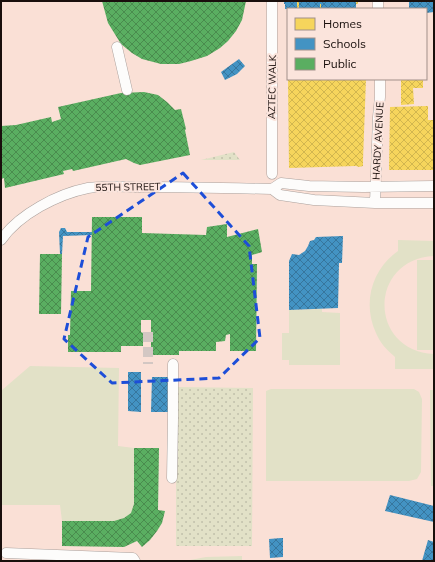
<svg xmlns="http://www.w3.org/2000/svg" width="435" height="562" viewBox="0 0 435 562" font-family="Mulish,sans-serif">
<defs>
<pattern id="grass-dots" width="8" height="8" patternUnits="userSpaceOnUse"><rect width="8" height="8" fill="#e2e1c7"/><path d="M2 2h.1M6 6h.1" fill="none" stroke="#c1c0aa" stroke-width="1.8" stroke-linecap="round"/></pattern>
<pattern id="homes-cross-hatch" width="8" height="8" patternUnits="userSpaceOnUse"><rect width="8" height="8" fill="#f6d55c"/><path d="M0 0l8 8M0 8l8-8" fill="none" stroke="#d2b64f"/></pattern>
<pattern id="schools-cross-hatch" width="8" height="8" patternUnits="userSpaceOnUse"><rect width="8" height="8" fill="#4393c3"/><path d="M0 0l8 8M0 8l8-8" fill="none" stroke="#37769d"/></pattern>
<pattern id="public-cross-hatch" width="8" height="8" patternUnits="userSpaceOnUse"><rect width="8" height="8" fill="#5aae61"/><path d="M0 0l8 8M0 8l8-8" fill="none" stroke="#4a8c4e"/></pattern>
</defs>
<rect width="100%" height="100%" fill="#f4e8e3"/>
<path fill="#fae0d6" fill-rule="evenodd" d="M1,1h433v560h-433zM288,9h138v70h-138z"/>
<path fill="url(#grass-dots)" d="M234,152l6,8h-39z
M176,387l77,1 -1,158h-76z"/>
<path fill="#e2e1c7" d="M398,240l36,1v15c-66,3 -66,95 0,98v15h-39v-12c-8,-7 -15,-14 -19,-24 -14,-30 -4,-64 22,-82z
M417,260h17v90h-17z
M322,309v3l18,1v52h-51v-5h-7v-27h7v-23z
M30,366l89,2 -1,78 16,2v56l-3,9 -7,5 -10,3h-52l-2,-16h-59v-112l1,-3z
M271,389h143l5,3 3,7 -1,73 -4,7 -8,2h-143v-90z
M430,390h4v96h-3z
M242,556v4h5v1h-62l21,-4z"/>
<path fill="url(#homes-cross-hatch)" d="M284,1h74v3h-2v5h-71v-5h-1z
M288,79h78l-3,81v6l-4,1 -3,-1 -67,2z
M401,79h22v9h-10l1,16 -13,1z
M428,106v14h6v50h-45l1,-63z"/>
<path fill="url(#schools-cross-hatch)" d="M284,1h13v8h-12v-5h-1z
M299,1h57v8h-29v-1h-6v-4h-1v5l-21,-1z
M409,1h25v11l-8,1v-4h-17z
M239,59l6,7 -8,8 -12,6 -4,-8z
M61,228h4l2,4h25v3l-29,1 -1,18h-2l-1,-22z
M343,236l-1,27h-3l-1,45 -49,2v-49l3,-7 7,1 6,-4 3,-5 2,-5 4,-1 2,-3z
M128,372h13v40l-13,-1z
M152,377h20l-2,35h-19z
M390,495l44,11v16l-49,-11z
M281,538h2v19l-13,1 -1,-19z
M428,540l6,2v19h-12z"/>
<path fill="url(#public-cross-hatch)" d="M102,1h144l-4,19 -6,11 -8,10 -8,7 -13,8 -16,5 -12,3h-18l-19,-5 -10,-6 -11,-9 -13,-21z
M144,92l14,3 9,7 8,8 6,-1 5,20 -1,1 5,25 -50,10 -6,-2 -8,-4 -53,12 -1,-2 -9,2 1,3 -59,14 -1,-10 -3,1v-53l15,-1 35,-8 1,5 9,-3 -3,-12 63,-14z
M92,217h50v16l64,2 1,-8 20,-3v13l31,-8 4,23 -10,3v9h5l-1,87h-26v-17l-4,1 -1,6 -9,1v9h-37v4h-28v-35h-10v12l2,1v13h-22v6h-53v-17h2l1,-44h20z
M40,254h22l-1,60h-22z
M134,448h25l-1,62 7,1 -3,12 -5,8 -7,9 -8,7 -5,-6 -13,6 -62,-1v-25h52l10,-3 7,-5 3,-9z"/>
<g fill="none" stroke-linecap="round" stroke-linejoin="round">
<path stroke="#d3c7c3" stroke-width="10" stroke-dasharray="10 5" stroke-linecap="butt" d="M148,332v32"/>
<defs>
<path id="minor" d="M378,1v8
M117,47l10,43
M272,174v-173
M272,189l8,6 34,5 61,3h59
M375,203l3,-86 2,-20v-18
M1,240c18,-26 57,-46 87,-52 19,-3 39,-1 58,-1 42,0 84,1 126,2l9,-6 28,3 54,1 71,-1
M172,478l1,-59v-55
M6,553l127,5 2,3"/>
</defs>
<use href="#minor" stroke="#aaa09c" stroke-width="11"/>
<use href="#minor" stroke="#fdfcfb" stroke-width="10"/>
</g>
<path fill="none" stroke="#1d4ed8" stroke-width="3" stroke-dasharray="8 5" stroke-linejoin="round" d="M183,173l66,73 11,92 -41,40 -107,5 -48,-44 24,-102z"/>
<g text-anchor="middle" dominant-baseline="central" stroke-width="4" stroke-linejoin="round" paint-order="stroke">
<g font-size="10" fill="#190f0c" stroke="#fbe4dc">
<text transform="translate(272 87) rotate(-89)">AZTEC WALK</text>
<text transform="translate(378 141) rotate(-87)">HARDY AVENUE</text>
<text transform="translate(128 187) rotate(-1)">55TH STREET</text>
</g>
</g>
<rect width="435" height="562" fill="none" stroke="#190f0c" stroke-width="4"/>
<rect x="287" y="8" width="140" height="72" fill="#fbe4dc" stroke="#a18f89"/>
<rect x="295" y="18" width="20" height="12" fill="#f6d55c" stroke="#a18f89"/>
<text x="323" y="28" font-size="12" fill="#190f0c">Homes</text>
<rect x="295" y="38" width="20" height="12" fill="#4393c3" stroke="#a18f89"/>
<text x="323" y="48" font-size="12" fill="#190f0c">Schools</text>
<rect x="295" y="58" width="20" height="12" fill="#5aae61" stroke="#a18f89"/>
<text x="323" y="68" font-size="12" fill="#190f0c">Public</text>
</svg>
